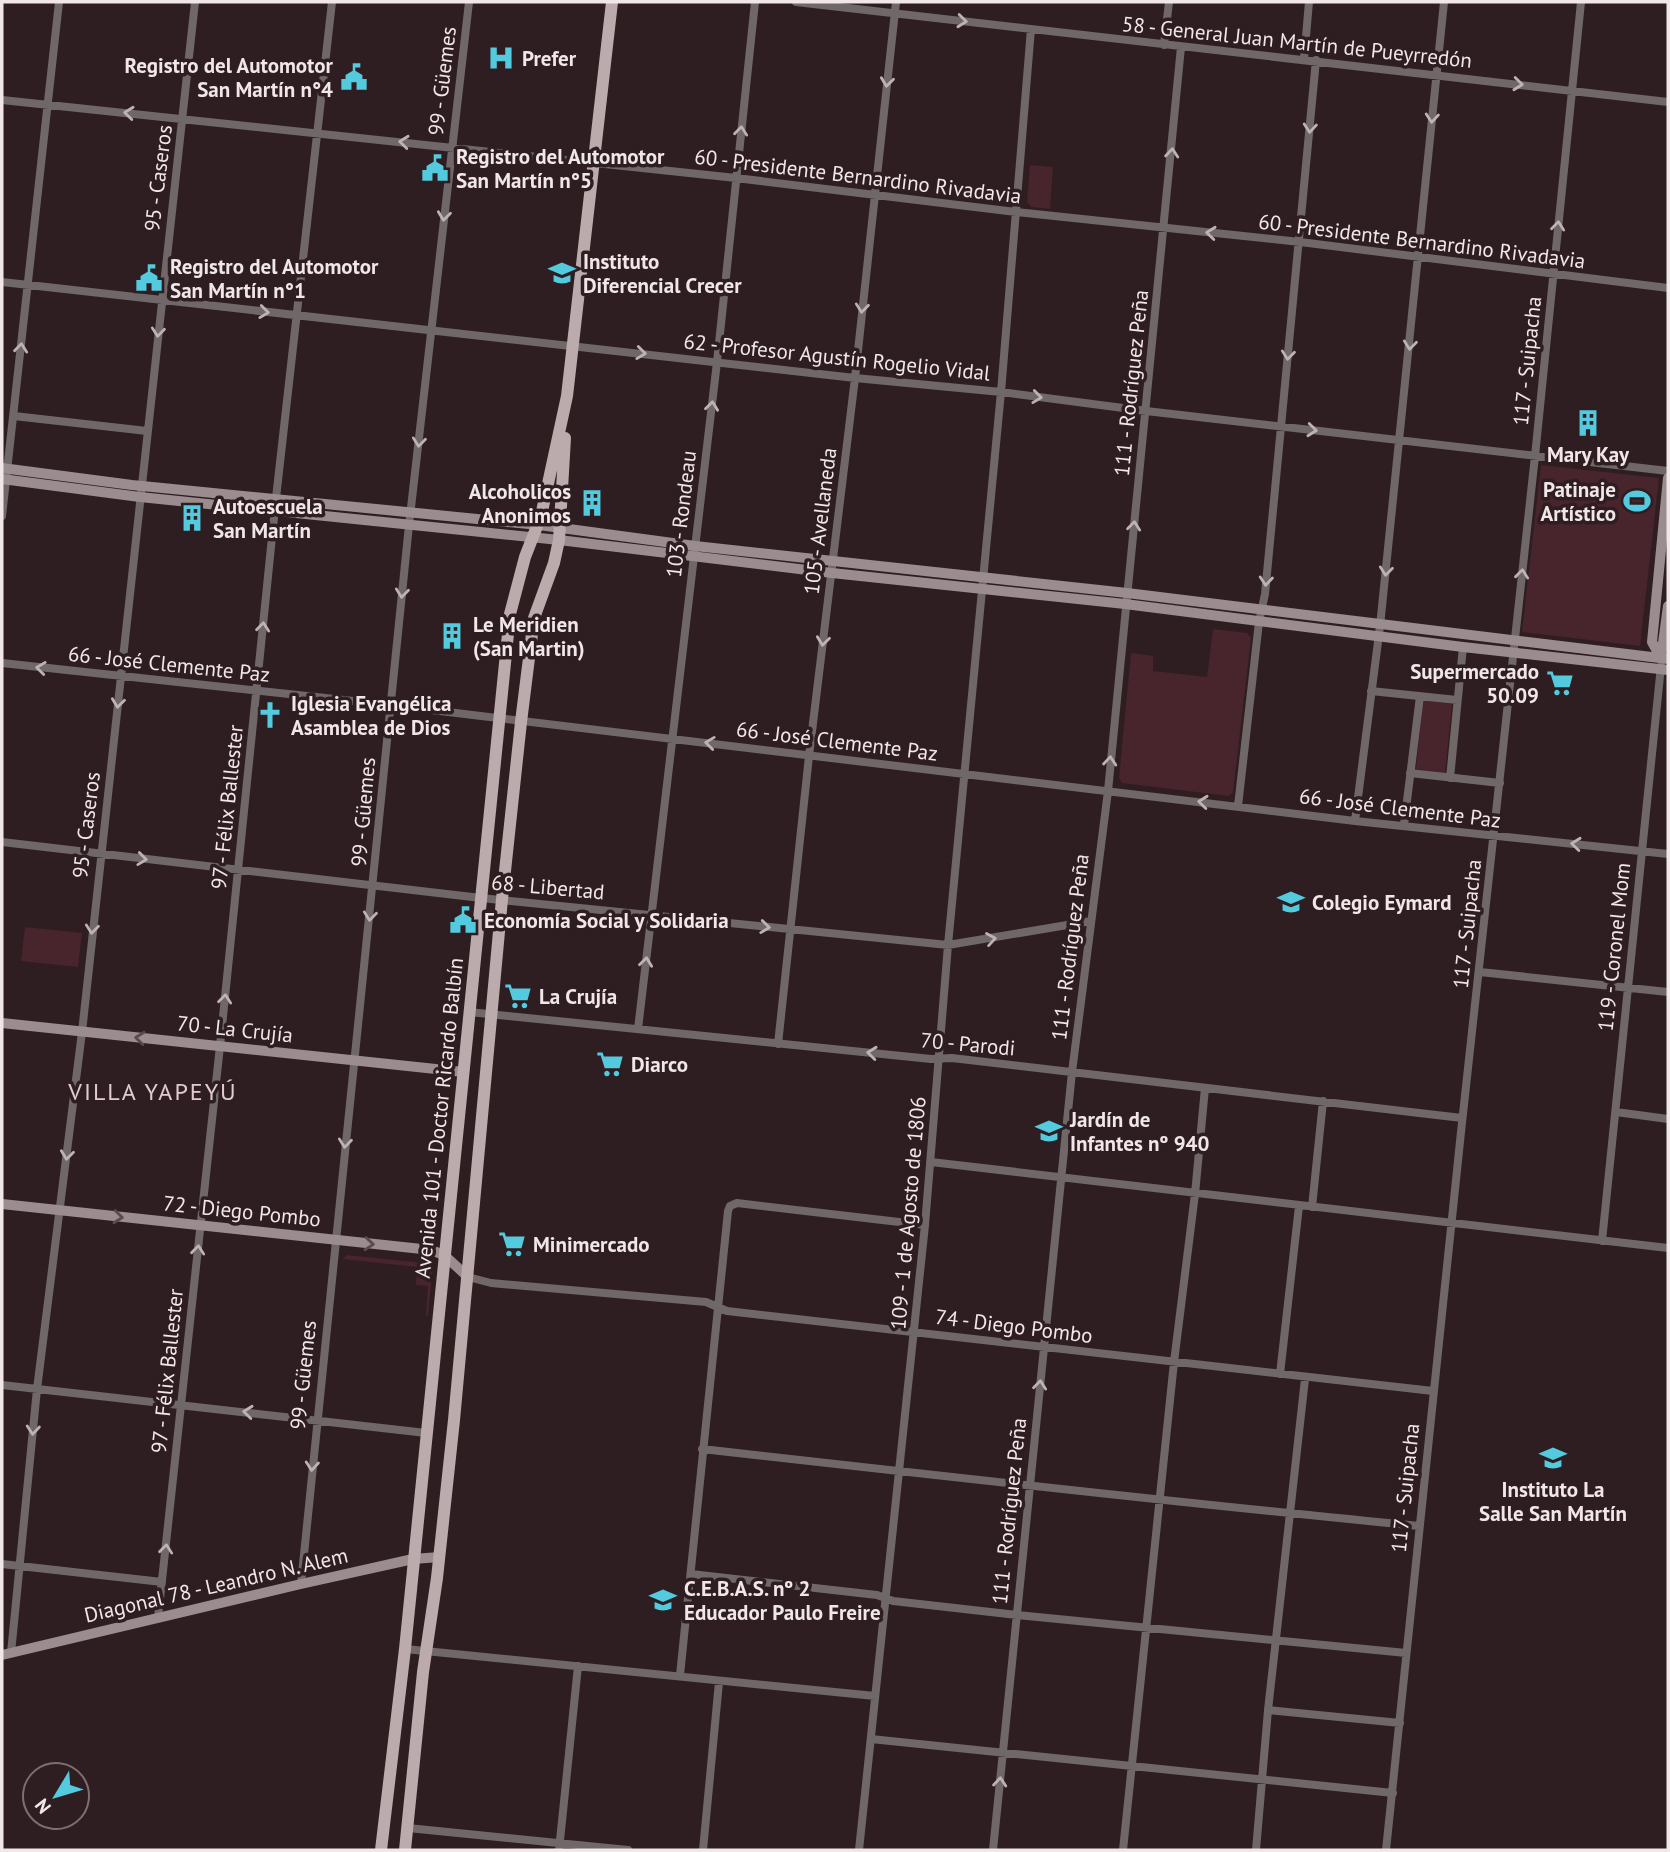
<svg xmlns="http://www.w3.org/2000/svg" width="1670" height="1852" viewBox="0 0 1670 1852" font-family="'PT Sans',sans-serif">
<rect width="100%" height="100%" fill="#2e1e21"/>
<path fill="#48242c" d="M1030,165l23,2 -3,42 -19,-2 -4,-5z
M1541,465l118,13 -19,168 -118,-14z
M1213,629l34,4 4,5 -18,154 -4,4 -107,-13 -3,-5 12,-125 22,3v15l54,6z
M1423,700l29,4 -7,69 -29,-4z
M25,927l57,6 -4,34 -57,-6z
M347,1255l86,9 -5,52h-2l2,-30 -12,-1 1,-18 -74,-8z"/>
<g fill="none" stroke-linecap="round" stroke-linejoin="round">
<path stroke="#6f6768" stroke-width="8" d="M796,2l872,100
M1164,45l5,-43
M1304,59l5,-57
M2,100l734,78 280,34 284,30 368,46
M2,282l853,96 146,14 145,19 522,60
M14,416l133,15
M2,516l57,-514
M2,663l388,42 965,116 313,33
M1371,691l86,9
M1410,773l90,10
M1450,778l13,-131
M1238,806l21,-184 6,-28 51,-534
M1355,821l25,-195 64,-624
M1404,825l16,-129
M2,842l479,56 467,47 143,-24
M1480,972l188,20
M469,1012l462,47 21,-1 510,60
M638,1029l79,-667 38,-360
M778,1044l31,-288 46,-378 41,-376
M1616,1112l52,7
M931,1162l737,86
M1312,1207l11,-106
M1602,1241l59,-575
M468,1277l23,6 215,19 21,9 706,80
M1280,1374l19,-168
M2,1385l424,48
M702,1449c239,27 478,54 717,77
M2,1564l160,18
M691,1574l186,21 16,6 124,14 389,38
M301,1584l108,-1059 60,-523
M158,1617l62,-571 56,-548 56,-496
M405,1649l470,47
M11,1653l26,-264 45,-357 113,-1030
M680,1675l48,-464 2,-5 7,-3 188,22
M1268,1710l132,13
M871,1739l522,54
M408,1828l220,22
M559,1850l19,-184
M703,1850l16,-168
M859,1850l66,-625 23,-280 53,-553 30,-363
M993,1850l79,-778 36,-281 73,-744
M1123,1850l51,-488 21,-168 10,-106
M1256,1850l12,-140 37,-331
M1386,1850l75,-718 74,-676 46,-454"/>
<path stroke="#9b8d8f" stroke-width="10" d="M2,468l130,17 407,40 156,21 432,47 541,66
M2,479l138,18 419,43 273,33 293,31 338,43 205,23
M1661,658l-9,-16 16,-164
M1661,658l7,-52
M2,1023l462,49
M2,1204l429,46 13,5 24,22
M2,1655l299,-71 112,-25 27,-2"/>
<path stroke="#bcabad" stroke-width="12" d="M381,1850l24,-201 105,-1035 15,-57 16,-41 26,-120 45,-394
M405,1850l18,-178 14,-94 17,-158 48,-521 19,-177 13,-104 20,-55 5,-23 6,-102"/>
</g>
<defs><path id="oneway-chevron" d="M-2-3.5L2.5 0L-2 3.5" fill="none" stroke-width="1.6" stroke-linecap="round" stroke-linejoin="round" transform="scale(1.75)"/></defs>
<g stroke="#bdb3b5">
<use href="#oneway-chevron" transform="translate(962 21) rotate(6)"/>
<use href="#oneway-chevron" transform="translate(887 82) rotate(97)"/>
<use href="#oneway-chevron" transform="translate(1518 84) rotate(6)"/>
<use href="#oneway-chevron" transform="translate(129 113) rotate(-174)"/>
<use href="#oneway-chevron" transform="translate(1432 118) rotate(95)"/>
<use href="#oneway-chevron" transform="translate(1310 128) rotate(95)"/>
<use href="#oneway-chevron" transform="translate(741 131) rotate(-84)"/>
<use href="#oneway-chevron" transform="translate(404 142) rotate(-174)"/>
<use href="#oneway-chevron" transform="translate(1172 153) rotate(-85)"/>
<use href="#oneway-chevron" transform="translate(444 216) rotate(97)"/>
<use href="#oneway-chevron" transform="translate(1558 226) rotate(-84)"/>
<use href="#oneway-chevron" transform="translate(1211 233) rotate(-174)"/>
<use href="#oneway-chevron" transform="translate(862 308) rotate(96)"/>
<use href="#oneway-chevron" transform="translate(264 312) rotate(7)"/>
<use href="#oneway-chevron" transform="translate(158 332) rotate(96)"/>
<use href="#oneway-chevron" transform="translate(1410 345) rotate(96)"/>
<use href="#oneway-chevron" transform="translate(21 348) rotate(-84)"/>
<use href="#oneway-chevron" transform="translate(641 353) rotate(7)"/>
<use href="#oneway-chevron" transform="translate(1288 355) rotate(96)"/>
<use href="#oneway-chevron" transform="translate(1037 397) rotate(7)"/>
<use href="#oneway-chevron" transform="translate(712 406) rotate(-83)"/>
<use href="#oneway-chevron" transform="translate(1312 430) rotate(6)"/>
<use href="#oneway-chevron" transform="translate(419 442) rotate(96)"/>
<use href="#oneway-chevron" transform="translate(1134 526) rotate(-84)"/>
<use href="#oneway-chevron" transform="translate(1386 571) rotate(96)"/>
<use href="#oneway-chevron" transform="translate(1522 574) rotate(-84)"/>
<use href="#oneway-chevron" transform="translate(1266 581) rotate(95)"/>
<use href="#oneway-chevron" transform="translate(402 593) rotate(96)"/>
<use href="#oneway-chevron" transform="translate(263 627) rotate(-84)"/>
<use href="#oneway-chevron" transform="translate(823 641) rotate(97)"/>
<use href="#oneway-chevron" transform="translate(41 668) rotate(-173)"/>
<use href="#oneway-chevron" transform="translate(118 703) rotate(97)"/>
<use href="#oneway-chevron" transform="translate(710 743) rotate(-173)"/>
<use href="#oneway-chevron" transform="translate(1110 761) rotate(-85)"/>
<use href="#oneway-chevron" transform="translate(1203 802) rotate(-174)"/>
<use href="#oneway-chevron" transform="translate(1576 844) rotate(-174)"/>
<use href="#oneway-chevron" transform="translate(142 859) rotate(7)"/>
<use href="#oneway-chevron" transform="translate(370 916) rotate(96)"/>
<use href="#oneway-chevron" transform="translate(765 927) rotate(7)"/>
<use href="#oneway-chevron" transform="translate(92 929) rotate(96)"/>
<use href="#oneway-chevron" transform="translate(991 939) rotate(-10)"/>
<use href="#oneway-chevron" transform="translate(646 962) rotate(-83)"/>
<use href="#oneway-chevron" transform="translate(225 999) rotate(-84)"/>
<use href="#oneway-chevron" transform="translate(872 1053) rotate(-174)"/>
<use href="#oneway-chevron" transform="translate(345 1143) rotate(96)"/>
<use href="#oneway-chevron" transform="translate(67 1155) rotate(97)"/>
<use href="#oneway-chevron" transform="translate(198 1250) rotate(-84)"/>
<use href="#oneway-chevron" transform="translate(1040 1385) rotate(-84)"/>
<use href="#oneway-chevron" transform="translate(248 1412) rotate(-174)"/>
<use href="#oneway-chevron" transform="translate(33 1430) rotate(95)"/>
<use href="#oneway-chevron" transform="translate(312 1466) rotate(95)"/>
<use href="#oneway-chevron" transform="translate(166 1549) rotate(-84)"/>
<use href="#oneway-chevron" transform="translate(1000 1782) rotate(-85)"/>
</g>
<g stroke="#5a4a4d">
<use href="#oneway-chevron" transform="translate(140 1038) rotate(-174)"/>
<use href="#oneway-chevron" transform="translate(118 1217) rotate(6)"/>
<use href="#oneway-chevron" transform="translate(369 1244) rotate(5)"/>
</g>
<defs>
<symbol id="hospital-bare" viewBox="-9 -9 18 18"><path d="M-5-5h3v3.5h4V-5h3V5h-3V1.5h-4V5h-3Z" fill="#54cade" stroke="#2e1e21" stroke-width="2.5" paint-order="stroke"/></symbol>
<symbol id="civic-bare" viewBox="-9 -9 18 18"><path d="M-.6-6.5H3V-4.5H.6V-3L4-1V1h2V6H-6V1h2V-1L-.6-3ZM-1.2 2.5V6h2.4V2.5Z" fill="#54cade" stroke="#2e1e21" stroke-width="2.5" paint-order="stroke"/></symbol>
<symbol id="school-bare" viewBox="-9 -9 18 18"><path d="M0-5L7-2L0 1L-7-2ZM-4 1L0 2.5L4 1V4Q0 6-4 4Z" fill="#54cade" stroke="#2e1e21" stroke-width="2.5" paint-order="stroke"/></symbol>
<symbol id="building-bare" viewBox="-9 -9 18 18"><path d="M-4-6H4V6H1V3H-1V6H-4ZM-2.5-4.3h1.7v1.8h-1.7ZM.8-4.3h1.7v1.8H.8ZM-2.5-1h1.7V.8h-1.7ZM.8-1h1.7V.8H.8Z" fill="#54cade" stroke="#2e1e21" stroke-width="2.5" paint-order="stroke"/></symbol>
<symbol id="stadium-bare" viewBox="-9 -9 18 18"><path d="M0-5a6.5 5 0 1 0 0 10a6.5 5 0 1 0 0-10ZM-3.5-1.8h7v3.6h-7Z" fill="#54cade" stroke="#2e1e21" stroke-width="2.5" paint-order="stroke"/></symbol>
<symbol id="supermarket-bare" viewBox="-9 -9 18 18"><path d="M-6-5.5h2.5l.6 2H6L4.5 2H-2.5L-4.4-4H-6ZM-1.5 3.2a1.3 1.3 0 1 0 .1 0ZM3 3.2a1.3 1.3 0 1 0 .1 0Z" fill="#54cade" stroke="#2e1e21" stroke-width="2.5" paint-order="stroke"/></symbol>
<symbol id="church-bare" viewBox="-9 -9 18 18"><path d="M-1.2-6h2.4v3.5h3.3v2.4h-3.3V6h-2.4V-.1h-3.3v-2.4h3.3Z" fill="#54cade" stroke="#2e1e21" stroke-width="2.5" paint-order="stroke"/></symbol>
</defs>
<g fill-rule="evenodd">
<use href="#hospital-bare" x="482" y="39" width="38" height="38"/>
<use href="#civic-bare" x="335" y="58" width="38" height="38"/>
<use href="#civic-bare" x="416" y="149" width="38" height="38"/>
<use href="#school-bare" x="543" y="254" width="38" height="38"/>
<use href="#civic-bare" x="130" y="259" width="38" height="38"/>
<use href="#building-bare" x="1569" y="404" width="38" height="38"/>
<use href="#stadium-bare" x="1618" y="482" width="38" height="38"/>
<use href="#building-bare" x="573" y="484" width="38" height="38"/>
<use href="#building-bare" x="173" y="499" width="38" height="38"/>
<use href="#building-bare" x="433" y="617" width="38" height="38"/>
<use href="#supermarket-bare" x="1541" y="664" width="38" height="38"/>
<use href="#church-bare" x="251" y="696" width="38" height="38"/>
<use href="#school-bare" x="1272" y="883" width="38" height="38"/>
<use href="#civic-bare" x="444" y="901" width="38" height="38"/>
<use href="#supermarket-bare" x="499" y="977" width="38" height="38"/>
<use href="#supermarket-bare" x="591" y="1045" width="38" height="38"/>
<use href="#school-bare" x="1030" y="1112" width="38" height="38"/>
<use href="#supermarket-bare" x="493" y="1225" width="38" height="38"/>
<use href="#school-bare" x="1534" y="1439" width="38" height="38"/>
<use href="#school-bare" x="644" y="1581" width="38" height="38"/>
</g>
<g text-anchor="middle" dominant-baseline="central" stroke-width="7" stroke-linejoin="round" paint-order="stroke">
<g font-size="21" fill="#f1e6e8" stroke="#2e1e21">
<text transform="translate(1297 42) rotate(6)">58 - General Juan Martín de Pueyrredón</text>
<text transform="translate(442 81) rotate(-83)">99 - Güemes</text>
<text transform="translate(858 176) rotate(7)">60 - Presidente Bernardino Rivadavia</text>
<text transform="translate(158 178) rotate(-83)">95 - Caseros</text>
<text transform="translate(1422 241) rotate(7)">60 - Presidente Bernardino Rivadavia</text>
<text transform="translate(837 357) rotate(6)">62 - Profesor Agustín Rogelio Vidal</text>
<text transform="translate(1527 361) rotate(-84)">117 - Suipacha</text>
<text transform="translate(1131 383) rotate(-84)">111 - Rodríguez Peña</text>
<text transform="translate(681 514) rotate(-83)">103 - Rondeau</text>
<text transform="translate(820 521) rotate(-83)">105 - Avellaneda</text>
<text transform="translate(169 664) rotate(6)">66 - José Clemente Paz</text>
<text transform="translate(837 741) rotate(7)">66 - José Clemente Paz</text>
<text transform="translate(227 807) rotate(-84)">97 - Félix Ballester</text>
<text transform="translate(1400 808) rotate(7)">66 - José Clemente Paz</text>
<text transform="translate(363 812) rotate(-85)">99 - Güemes</text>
<text transform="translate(86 825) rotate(-83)">95 - Caseros</text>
<text transform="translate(548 887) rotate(5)">68 - Libertad</text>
<text transform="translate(1467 924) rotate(-84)">117 - Suipacha</text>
<text transform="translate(1070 947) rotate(-83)">111 - Rodríguez Peña</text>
<text transform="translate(1614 947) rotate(-84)">119 - Coronel Mom</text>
<text transform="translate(235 1029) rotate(6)">70 - La Crujía</text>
<text transform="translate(968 1044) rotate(5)">70 - Parodi</text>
<text transform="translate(439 1118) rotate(-84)">Avenida 101 - Doctor Ricardo Balbín</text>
<text transform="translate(242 1211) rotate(6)">72 - Diego Pombo</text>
<text transform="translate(908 1213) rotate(-85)">109 - 1 de Agosto de 1806</text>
<text transform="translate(1014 1326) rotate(7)">74 - Diego Pombo</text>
<text transform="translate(167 1371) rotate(-84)">97 - Félix Ballester</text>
<text transform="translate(303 1375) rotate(-84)">99 - Güemes</text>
<text transform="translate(1405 1488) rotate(-84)">117 - Suipacha</text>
<text transform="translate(1009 1511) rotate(-84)">111 - Rodríguez Peña</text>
<text transform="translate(216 1585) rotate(-13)">Diagonal 78 - Leandro N. Alem</text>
</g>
<g font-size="21" font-weight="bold" fill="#f1e6e8" stroke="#2e1e21" text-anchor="start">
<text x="522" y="58">Prefer</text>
<text x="333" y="65" text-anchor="end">Registro del Automotor<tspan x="333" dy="24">San Martín n°4</tspan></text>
<text x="456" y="156">Registro del Automotor<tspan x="456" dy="24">San Martín n°5</tspan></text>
<text x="583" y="261">Instituto<tspan x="583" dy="24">Diferencial Crecer</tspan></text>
<text x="170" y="266">Registro del Automotor<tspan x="170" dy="24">San Martín n°1</tspan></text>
<text x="1588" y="454" text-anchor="middle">Mary Kay</text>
<text x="1616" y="489" text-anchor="end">Patinaje<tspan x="1616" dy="24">Artístico</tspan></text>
<text x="571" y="491" text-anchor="end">Alcoholicos<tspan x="571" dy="24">Anonimos</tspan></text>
<text x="213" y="506">Autoescuela<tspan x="213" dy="24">San Martín</tspan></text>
<text x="473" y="624">Le Meridien<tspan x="473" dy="24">(San Martin)</tspan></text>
<text x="1539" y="671" text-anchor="end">Supermercado<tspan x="1539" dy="24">50.09</tspan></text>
<text x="291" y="703">Iglesia Evangélica<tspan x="291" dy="24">Asamblea de Dios</tspan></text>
<text x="1312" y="902">Colegio Eymard</text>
<text x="484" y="920">Economía Social y Solidaria</text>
<text x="539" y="996">La Crujía</text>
<text x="631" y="1064">Diarco</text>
<text x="1070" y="1119">Jardín de<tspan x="1070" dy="24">Infantes nº 940</tspan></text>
<text x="533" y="1244">Minimercado</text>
<text x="1553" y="1489" text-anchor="middle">Instituto La<tspan x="1553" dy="24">Salle San Martín</tspan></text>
<text x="684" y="1588">C.E.B.A.S. nº 2<tspan x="684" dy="24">Educador Paulo Freire</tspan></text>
</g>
<g font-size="24" letter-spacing="2" fill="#e1cbcf" stroke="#2e1e21">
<text x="153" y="1091">VILLA YAPEYÚ</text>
</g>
</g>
<rect width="1670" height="1852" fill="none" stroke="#f1e6e8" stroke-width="7"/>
<g transform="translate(56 1796) rotate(232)"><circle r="33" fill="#2e1e21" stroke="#7c6e71" stroke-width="2"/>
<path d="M0-5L12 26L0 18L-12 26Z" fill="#54cade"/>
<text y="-10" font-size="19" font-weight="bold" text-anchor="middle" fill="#f1e6e8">N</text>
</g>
</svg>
